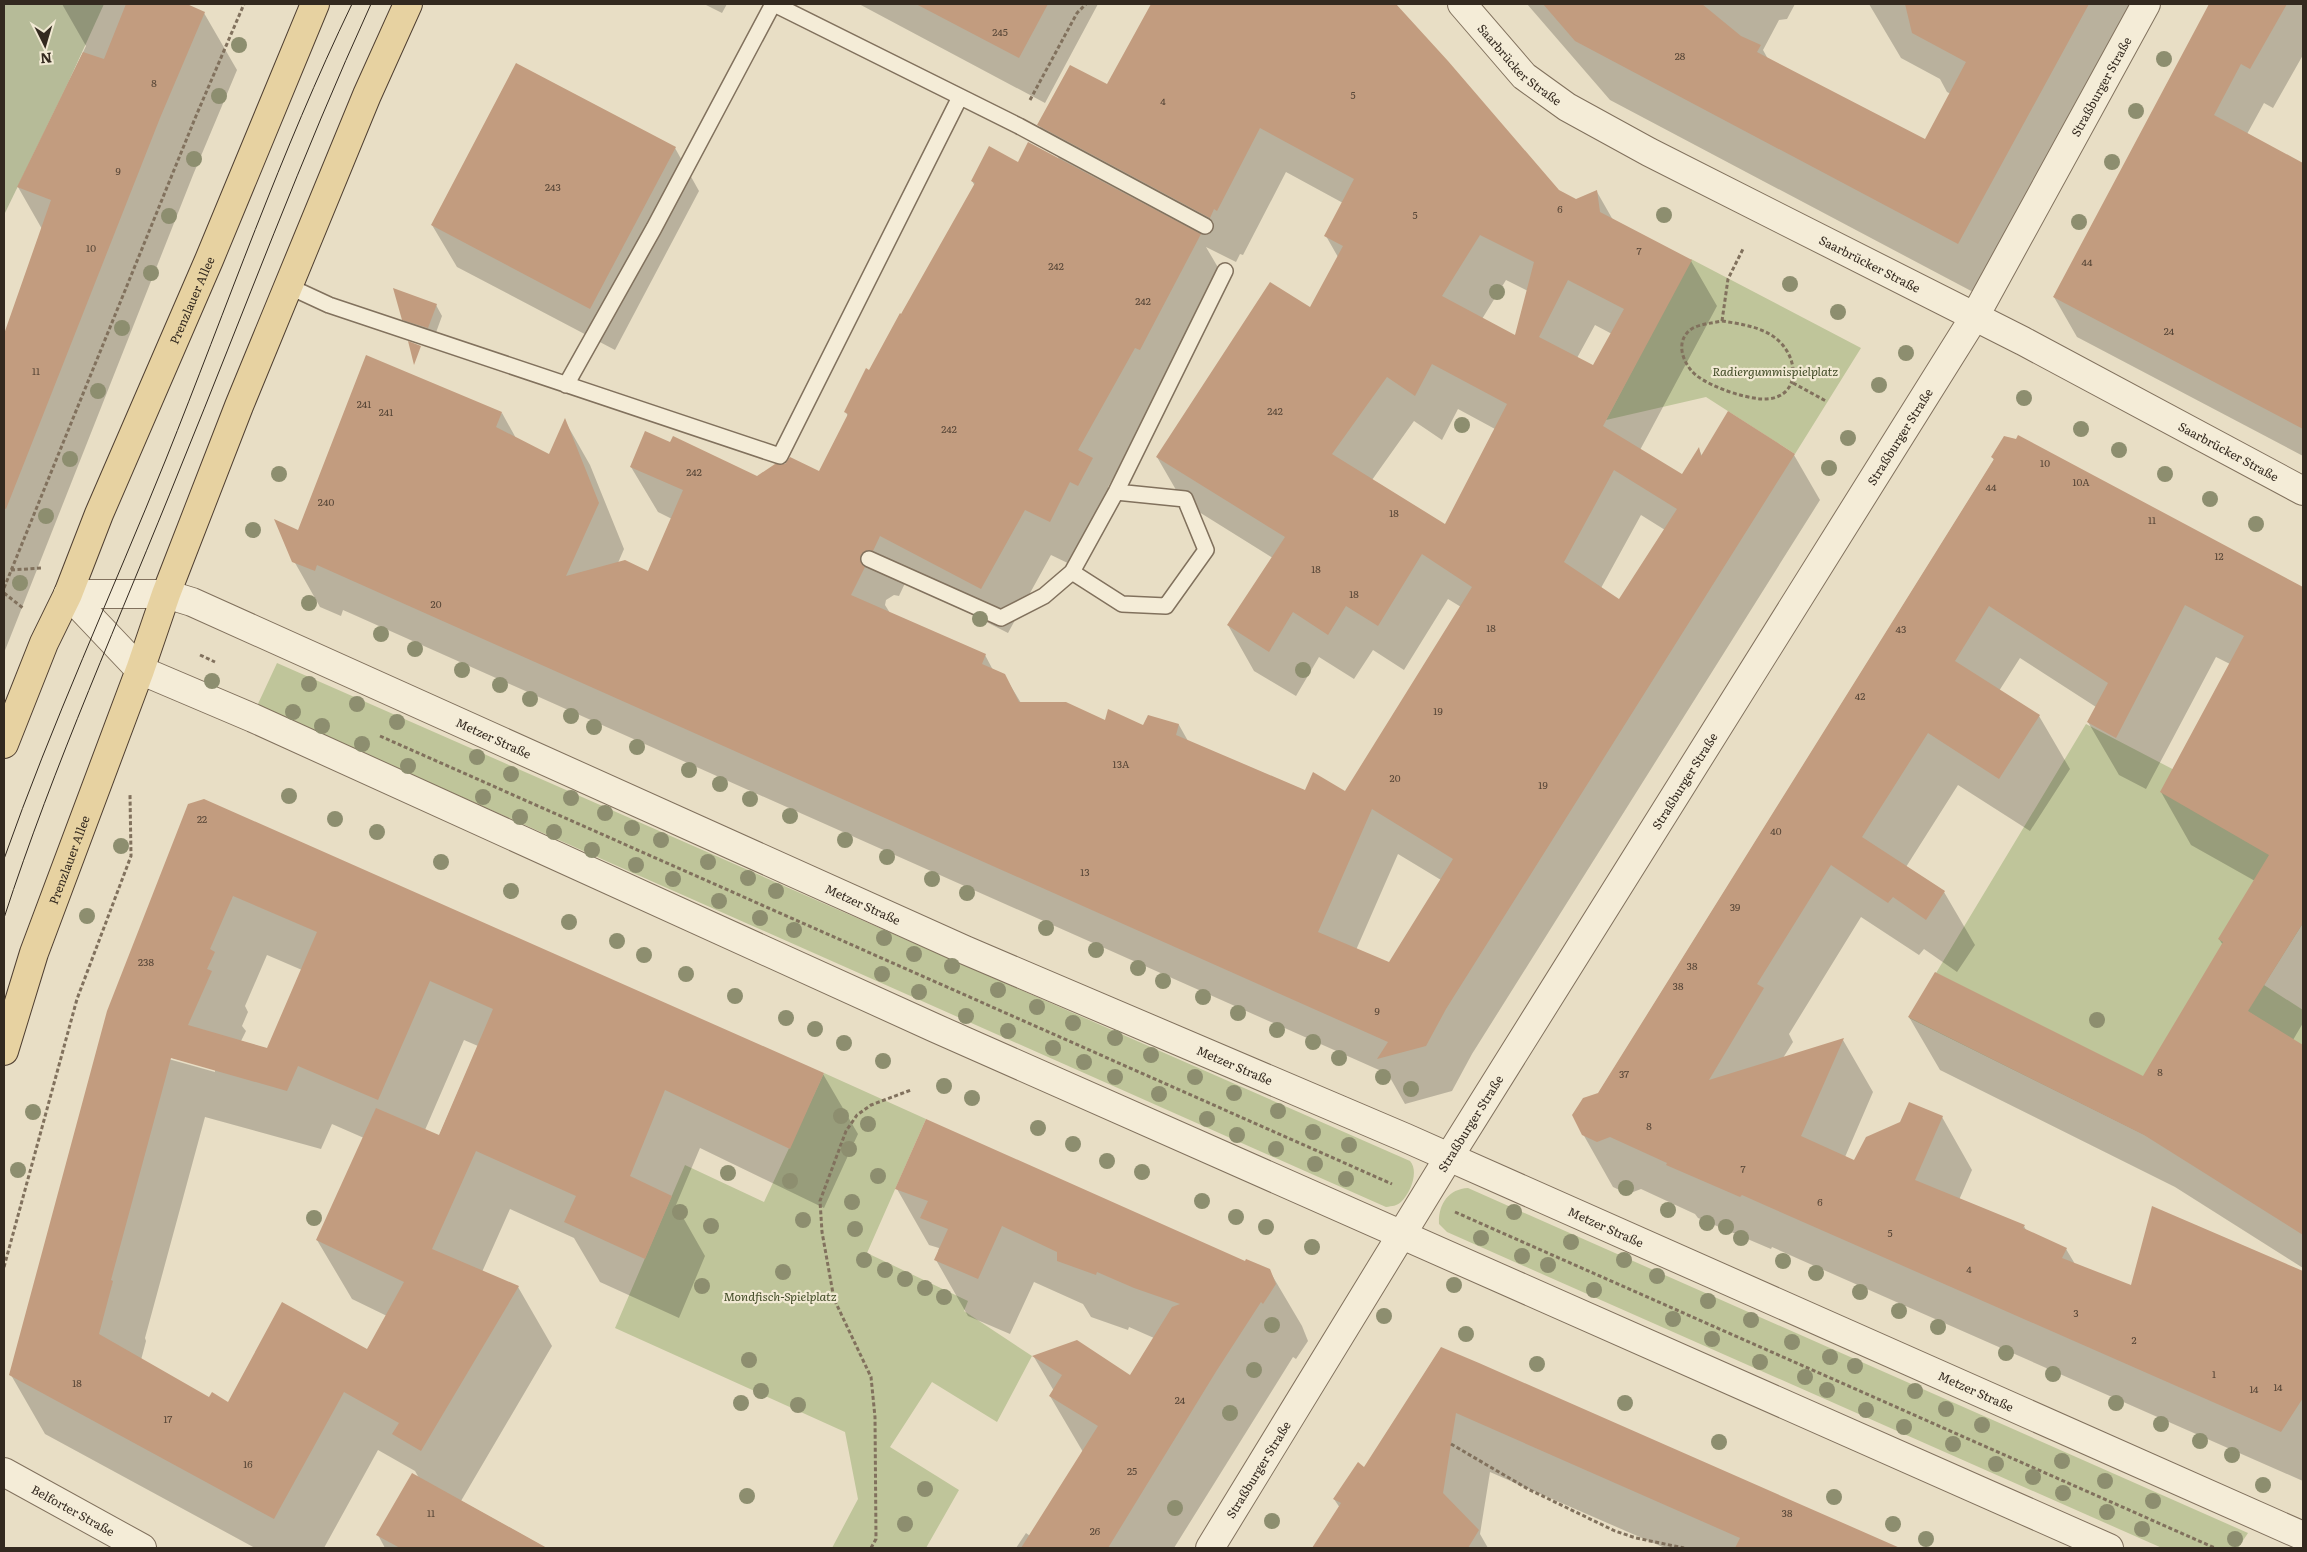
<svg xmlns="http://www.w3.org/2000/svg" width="2307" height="1552" viewBox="0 0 2307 1552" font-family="Literata,serif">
<rect width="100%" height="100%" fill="#e8dec5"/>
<path fill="#bfc59a" d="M1691,259l170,89 -66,106 -89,-57 -100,23z
M277,663l1133,498c9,10 1,31 -9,41 -4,4 -9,4 -15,5l-1129,-501z
M2086,724l217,113v86l-39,62 39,25v36l-56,-35 -84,133 -254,-126z
M824,1073l102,46 -59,134 101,48 -4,10 68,45 -35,66 -65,-40 -42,65 69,43 -33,58h-94l26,-49 -13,-67 -230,-104 70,-163 79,37z
M1468,1188l780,345 -10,15h-76l-715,-316 -8,-8c-1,-19 9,-35 29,-36z"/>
<path fill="#b6bb98" d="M4,4h100l-36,79 -64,132z"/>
<path fill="#0003" fill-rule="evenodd" d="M62,4h122l20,9 33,57 -44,105 -189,478v-316l38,-108 -24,-42 68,-141z
M704,4h23l-5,9z
M859,4h239l-53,99z
M1152,4h242l53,57 111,130 18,9 21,-8 16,28 78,41 26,45 -77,144 42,26 17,-27 3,7 92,-1 26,45 -348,554 -20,37 -47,13 -17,-30 -1045,-464 -2,6 -21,-9 -26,-46 4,-29 204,-119 15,27 33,16 15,-35 25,44 34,84 -6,14 31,10 23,-54 -14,-7 -27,-45 126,10 62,-4 29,-56 -2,-5 129,-226 -3,-5 46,-18 41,-4 -20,-34 68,-39zM1286,172l57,31 -17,33 12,21 -27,52 -154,148 26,45 90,56 -45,67 26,46 42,25 23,-39 35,22 19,-29 31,20 44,-71 13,8 -116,186 -40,-2 -117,-50 -9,-16 -35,2 -39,-6 -84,-18 -17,-28 -11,-5 -8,-15 -95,-42 -5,-8 1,-5 8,-5 5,1 7,-15 102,52 43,-78 25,12 21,-40 7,4 14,-27 -10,-17 118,-206 -20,-34 30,15 4,-8 3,1zM1506,280l22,11 -13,46 -33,-18zM1595,325l17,9 -18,33 -17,-9zM1458,409l37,20 -49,97 -74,-46 42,-59 28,19zM1641,515l24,15 -45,71 -19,-13zM1398,854l43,26 -51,84 -34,-14z
M1527,4h268l-8,15 -8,1 -16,30 5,9 157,82 26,-47 -4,-2 -7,-13 -39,-21 -32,-54h286l-163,298 -382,-202z
M2210,4h93v51l-30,53 -9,-5 -17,31 56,30v292l-226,-119 -23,-40z
M675,148l24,43 -84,159 -158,-83 -25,-42z
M436,305l6,11 -8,22 -25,-8 -6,-11z
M2019,437l284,151v435l-10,17 10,7v221l-128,-81 -235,-117 -31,-53 234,61 80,-133 -4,-6 36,-58 -64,-36 -30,-53 69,-128 -14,-7 -70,132 -27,-14 -31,-53 8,-15 -76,-49 -21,33 40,25 31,53 -40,62 -72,-46 -52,82 38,25 31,53 -18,27 -33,-23 -5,6 -58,-38 -72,117 4,8 -10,16 60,-18 30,52 -28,65 9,5 88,-45 30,53 -13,30 65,26 2,4 40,19 9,15 57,23 21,-79 150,64v209l-502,-221 -29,-13 -1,2 -73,-31 -3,-4 -54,-25 -13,5 -15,-7 -30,-53 15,-40 396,-634 -2,-3 25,-17z
M204,800l619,274 35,60 -34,74 -124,-60 -24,57 29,51 -26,62 -79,-36 -26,-44 -64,-29 -28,63 36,15 34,59 -91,155 85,47h-161l-7,-13 41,-57 -4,-7 -37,-21 -54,98h-69l-210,-114 -34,-59zM267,955l35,15 -34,79 -27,-8 5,-10 -4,-5 6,-14 -3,-6zM464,1040l14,6 -39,90 -14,-6zM165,1056l50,13v3l-50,-14zM205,1117l116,32 11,-25 32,14 -47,102 35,59 35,17 -20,34 -138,53 -20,-4 -68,-39 5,-19 -1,-3z
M897,1189l349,73 23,8 33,56 6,15 -12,18 -3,-2 -119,191h-158l10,-15 4,3 53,-84 -33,-56 4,-5 -20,-34 96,20 24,-39 -25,-11 -1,3 -37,-13 -8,-13 -49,-22 -24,52 -42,-18 -32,-56 3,-12 -10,-3z
M1441,1348l455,200h-231l-175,-76 -10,62 8,14h-174l26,-40 -6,-9 30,-30z"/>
<path fill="#c29c7f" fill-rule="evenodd" d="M126,4h61l18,8 -45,106 -154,391 -2,-1v-174l47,-134 -34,-13 66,-135 21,7z
M916,4h132l-29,54z
M1151,4h245l52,57 111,129 17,9 21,-9 3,22 92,48 -89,166 79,48 17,-27 2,9 27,-45 67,43 -349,555 -20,37 -49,13 11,-17 -1071,-477 -2,6 -23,-9 -18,-43 24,11 68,-175 136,57 -6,15 53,27 16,-36 34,85 -33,73 59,-16 23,11 35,-81 -53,-23 15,-36 25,11 3,-6 84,40 18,-12h10l5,-7 29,14 29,-57 -4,-2 22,-44 3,2 31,-57 1,1 74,-131 -4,-2 18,-35 29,16 10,-20 173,92 -61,116 -5,-2 -57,102 15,8 -15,28 -8,-4 -20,40 -25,-12 -44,79 -101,-53 -7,15 -5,-1 -7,5 -1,5 5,7 -14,28 135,59 -4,10 23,10 14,28h47l39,18 3,-11 35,16 5,-10 31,9 -3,11 129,55 8,-18 32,19 127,-204 -50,-33 -44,72 -32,-20 -18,29 -35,-23 -24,40 -42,-27 58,-88 -129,-80 114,-175 40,25 33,-61 -19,-10 30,-57 -94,-51 -43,83 -3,-2 -4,9 -173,-93 33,-60 37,19zM1480,235l54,27 -19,73 -73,-39zM1568,280l56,29 -31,56 -54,-28zM1432,364l75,40 -62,120 -113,-70 55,-77 28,19zM1614,470l63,39 -58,90 -55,-37zM1372,809l81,50 -64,103 -71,-30z
M1543,4h159l39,32 20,9 -4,7 168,87 41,-77 -54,-29 -7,-29h184l-131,240 -383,-203z
M2209,4h78l-37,65 -9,-5 -27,51 89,48v266l-250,-132z
M516,63l160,84 -86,162 -159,-84z
M393,288l44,16 -9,24 -26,-8z
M408,341l13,5 -7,19z
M2018,435l285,152v336l-55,88 55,34v190l-159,-100 -236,-118 27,-45 208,104 80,-134 -5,-3 51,-84 -109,-63 84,-156 -59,-31 -69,133 -29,-16 21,-39 -119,-77 -34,55 85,54 -41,64 -71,-46 -66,104 83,54 -19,29 -33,-23 -5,6 -57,-38 -74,119 7,4 -55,92 135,-42 -43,98 53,24 12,-23 34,-15 9,-20 34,14 -28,64 110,45 -2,3 44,20 -5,10 69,27 21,-79 151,65v127l-22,34 -512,-225 -27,-12 -2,2 -74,-32 1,-2 -57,-26 -13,5 -15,-7 -10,-20 11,-17 15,-5 396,-634 -3,-2 13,-21 12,3z
M204,799l620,274 -34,76 -125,-59 -35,86 42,20 -27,63 -81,-37 12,-26 -100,-45 -44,98 87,37 -98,165 -29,-17 7,-11 -55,-31 -70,127 -265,-144 98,-364 81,-207zM233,896l84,36 -50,116 -79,-23 24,-54 -5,-2 8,-17 -5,-3zM430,981l63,28 -54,126 -63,-27 -60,132 88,42 -37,67 -85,-47 -54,100 -16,-10 -3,5 -110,-63 14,-53 -2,-1 60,-222 116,33 11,-25 80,34z
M926,1119l319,142 1,-2 24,10 6,15 -13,20 -2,-2 -44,68 -109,178h-87l77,-122 -49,-30 13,-21 -30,-19 45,-16 53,35 42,-68 8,-3 -46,-16 -37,-16 -1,3 -39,-14v-9l-55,-26 -24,53 -44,-19 14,-31 -28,-11 8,-17 -33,-12z
M1441,1347l38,16 421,185h-165l5,-10 -284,-125 -13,80 36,37 -11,18h-156l29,-45 -8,-4 25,-37 6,5z
M412,1473l135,75h-147l-24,-13z"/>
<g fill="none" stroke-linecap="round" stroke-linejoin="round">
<defs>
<path id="lane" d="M774,4l245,122 186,100
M288,286l41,19 451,151 180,-359
M566,385l88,-157 119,-224
M869,559l132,59 43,-22 28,-24 44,-80 109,-221
M1072,572l50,32 44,2 40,-56 -21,-51 -69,-7"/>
<g id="street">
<path id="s1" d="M1462,4l62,72 43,31 82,45 374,189 280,150"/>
<path id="s2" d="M68,594h98l26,8 773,348 441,188 897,398"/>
<path d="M68,594l72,76 113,48 682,310 1174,520"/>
<path id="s3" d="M4,1472l138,76"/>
<path id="s4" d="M1210,1548l239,-391 526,-841 171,-312"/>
</g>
<g id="primary">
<path id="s5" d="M4,744l40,-101 24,-49 31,-80 110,-254 106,-256"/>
<path id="s6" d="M4,1051l30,-98 106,-283 26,-76 73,-188 128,-311 41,-91"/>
</g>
</defs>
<use href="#lane" stroke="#81715d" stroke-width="18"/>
<use href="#street" stroke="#81715d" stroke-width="30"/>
<use href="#primary" stroke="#4f3f31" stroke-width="30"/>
<path stroke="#81715d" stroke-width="3" stroke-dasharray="4 2.5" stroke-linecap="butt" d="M1030,100l47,-87 9,-9
M1722,321c19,3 42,6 57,20 22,21 20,60 -18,58 -20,-2 -47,-11 -64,-23 -14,-11 -24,-36 -4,-48 8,-4 19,-5 29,-7z
M1722,321l6,-42 15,-30
M1793,383l33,18
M11,570l31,-2
M4,588l192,-472 48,-112
M4,593l19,15
M200,655l15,7
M380,736l1012,448
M1455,1212l760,336
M4,1267l73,-268 54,-143 -1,-61
M1451,1444l77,45 87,42 21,7 48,10
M871,1548l5,-9 -1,-122 -4,-40 -37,-78 -12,-67 -2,-31 26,-70 11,-16 14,-10 40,-15"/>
<use href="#lane" stroke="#f4ecd7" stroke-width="15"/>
<use href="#street" stroke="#f4ecd7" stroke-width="28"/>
<use href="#primary" stroke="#e7d2a1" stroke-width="28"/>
<path stroke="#33291f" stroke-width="1" d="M4,859c48,-136 108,-266 162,-400 61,-152 115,-308 186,-455
M4,918c50,-154 117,-302 177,-452 63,-154 121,-311 190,-462"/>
</g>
<g fill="#8d8e6f">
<circle cx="239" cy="45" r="8"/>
<circle cx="2164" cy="59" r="8"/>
<circle cx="219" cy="96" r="8"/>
<circle cx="2136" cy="111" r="8"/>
<circle cx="194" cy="159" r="8"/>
<circle cx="2112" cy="162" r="8"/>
<circle cx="1664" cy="215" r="8"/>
<circle cx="169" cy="216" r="8"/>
<circle cx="2079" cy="222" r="8"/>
<circle cx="151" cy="273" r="8"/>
<circle cx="1790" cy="284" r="8"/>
<circle cx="1497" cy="292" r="8"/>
<circle cx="1838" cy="312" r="8"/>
<circle cx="122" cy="328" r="8"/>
<circle cx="1906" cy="353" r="8"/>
<circle cx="1879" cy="385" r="8"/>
<circle cx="98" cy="391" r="8"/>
<circle cx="2024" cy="398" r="8"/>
<circle cx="1462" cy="425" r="8"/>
<circle cx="2081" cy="429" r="8"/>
<circle cx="1848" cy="438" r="8"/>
<circle cx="2119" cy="450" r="8"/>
<circle cx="70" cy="459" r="8"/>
<circle cx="1829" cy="468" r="8"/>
<circle cx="279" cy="474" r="8"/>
<circle cx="2165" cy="474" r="8"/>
<circle cx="2210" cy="499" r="8"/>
<circle cx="46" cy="516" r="8"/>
<circle cx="2256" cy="524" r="8"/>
<circle cx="253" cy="530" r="8"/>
<circle cx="20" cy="583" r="8"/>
<circle cx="309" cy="603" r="8"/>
<circle cx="980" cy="619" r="8"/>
<circle cx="381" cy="634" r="8"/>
<circle cx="415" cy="649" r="8"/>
<circle cx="462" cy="670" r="8"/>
<circle cx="1303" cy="670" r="8"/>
<circle cx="212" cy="681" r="8"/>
<circle cx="309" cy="684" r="8"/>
<circle cx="500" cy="685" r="8"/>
<circle cx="530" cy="699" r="8"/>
<circle cx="357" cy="704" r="8"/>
<circle cx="293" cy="712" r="8"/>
<circle cx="571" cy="716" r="8"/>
<circle cx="397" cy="722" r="8"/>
<circle cx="322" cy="726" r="8"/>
<circle cx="594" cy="727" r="8"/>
<circle cx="362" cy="744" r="8"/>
<circle cx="637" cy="747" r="8"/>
<circle cx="477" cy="757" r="8"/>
<circle cx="408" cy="766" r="8"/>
<circle cx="689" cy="770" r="8"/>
<circle cx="511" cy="774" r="8"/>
<circle cx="720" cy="784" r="8"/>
<circle cx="289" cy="796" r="8"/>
<circle cx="483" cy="797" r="8"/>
<circle cx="571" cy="798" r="8"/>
<circle cx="750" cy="799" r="8"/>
<circle cx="605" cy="813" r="8"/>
<circle cx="790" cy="816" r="8"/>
<circle cx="520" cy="817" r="8"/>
<circle cx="335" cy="819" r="8"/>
<circle cx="632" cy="828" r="8"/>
<circle cx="377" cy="832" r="8"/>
<circle cx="554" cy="832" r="8"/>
<circle cx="661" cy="840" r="8"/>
<circle cx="845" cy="840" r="8"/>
<circle cx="121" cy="846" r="8"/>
<circle cx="592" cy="850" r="8"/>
<circle cx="887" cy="857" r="8"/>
<circle cx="441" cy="862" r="8"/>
<circle cx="708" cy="862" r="8"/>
<circle cx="636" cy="865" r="8"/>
<circle cx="748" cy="878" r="8"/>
<circle cx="673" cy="879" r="8"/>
<circle cx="932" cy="879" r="8"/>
<circle cx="511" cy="891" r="8"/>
<circle cx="776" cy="891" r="8"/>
<circle cx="967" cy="893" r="8"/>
<circle cx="719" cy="901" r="8"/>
<circle cx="87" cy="916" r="8"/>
<circle cx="760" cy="918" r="8"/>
<circle cx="569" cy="922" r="8"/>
<circle cx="1046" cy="928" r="8"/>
<circle cx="794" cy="930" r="8"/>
<circle cx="884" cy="938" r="8"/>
<circle cx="617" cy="941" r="8"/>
<circle cx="1096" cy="950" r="8"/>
<circle cx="914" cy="954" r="8"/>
<circle cx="644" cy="955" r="8"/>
<circle cx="952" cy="966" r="8"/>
<circle cx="1138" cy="968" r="8"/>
<circle cx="686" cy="974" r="8"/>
<circle cx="882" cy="974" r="8"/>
<circle cx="1163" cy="981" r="8"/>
<circle cx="998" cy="990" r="8"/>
<circle cx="919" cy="992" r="8"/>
<circle cx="735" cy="996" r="8"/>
<circle cx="1203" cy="997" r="8"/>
<circle cx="1037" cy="1007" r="8"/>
<circle cx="1238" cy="1013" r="8"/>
<circle cx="966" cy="1016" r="8"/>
<circle cx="786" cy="1018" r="8"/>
<circle cx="2097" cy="1020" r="8"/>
<circle cx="1073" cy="1023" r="8"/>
<circle cx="815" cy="1029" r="8"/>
<circle cx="1277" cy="1030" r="8"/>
<circle cx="1008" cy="1031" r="8"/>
<circle cx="1115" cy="1038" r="8"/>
<circle cx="1313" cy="1042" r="8"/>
<circle cx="844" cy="1043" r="8"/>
<circle cx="1053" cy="1048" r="8"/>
<circle cx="1151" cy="1055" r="8"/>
<circle cx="1339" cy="1058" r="8"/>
<circle cx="883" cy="1061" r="8"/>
<circle cx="1084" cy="1062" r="8"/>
<circle cx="1115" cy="1077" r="8"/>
<circle cx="1195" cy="1077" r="8"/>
<circle cx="1383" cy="1077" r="8"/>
<circle cx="944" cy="1086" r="8"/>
<circle cx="1411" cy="1089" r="8"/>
<circle cx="1234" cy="1093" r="8"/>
<circle cx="1159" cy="1094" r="8"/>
<circle cx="972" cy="1098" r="8"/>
<circle cx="1278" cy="1111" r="8"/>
<circle cx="33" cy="1112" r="8"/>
<circle cx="841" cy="1116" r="8"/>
<circle cx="1207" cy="1119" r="8"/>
<circle cx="868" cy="1124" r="8"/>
<circle cx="1038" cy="1128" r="8"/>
<circle cx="1313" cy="1132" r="8"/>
<circle cx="1237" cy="1135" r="8"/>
<circle cx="1073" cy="1144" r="8"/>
<circle cx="1349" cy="1145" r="8"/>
<circle cx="849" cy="1149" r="8"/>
<circle cx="1276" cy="1149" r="8"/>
<circle cx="1107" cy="1161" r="8"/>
<circle cx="1315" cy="1164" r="8"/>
<circle cx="18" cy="1170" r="8"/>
<circle cx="1142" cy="1172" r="8"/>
<circle cx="728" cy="1173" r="8"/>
<circle cx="878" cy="1176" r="8"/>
<circle cx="1346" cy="1179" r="8"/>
<circle cx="790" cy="1181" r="8"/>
<circle cx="1626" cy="1188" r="8"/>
<circle cx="1202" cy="1201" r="8"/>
<circle cx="852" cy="1202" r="8"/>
<circle cx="1668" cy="1210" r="8"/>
<circle cx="680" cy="1212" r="8"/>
<circle cx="1514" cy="1212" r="8"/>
<circle cx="1236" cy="1217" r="8"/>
<circle cx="314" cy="1218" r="8"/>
<circle cx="803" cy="1220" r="8"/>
<circle cx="1707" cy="1223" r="8"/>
<circle cx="711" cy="1226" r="8"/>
<circle cx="1266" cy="1227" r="8"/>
<circle cx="1726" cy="1227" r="8"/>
<circle cx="855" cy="1229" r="8"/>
<circle cx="1481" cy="1238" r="8"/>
<circle cx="1741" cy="1238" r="8"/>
<circle cx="1571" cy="1242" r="8"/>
<circle cx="1312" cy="1247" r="8"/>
<circle cx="1522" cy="1256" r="8"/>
<circle cx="864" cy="1260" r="8"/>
<circle cx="1624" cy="1260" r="8"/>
<circle cx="1783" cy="1261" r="8"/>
<circle cx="1548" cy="1265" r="8"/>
<circle cx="885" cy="1270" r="8"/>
<circle cx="783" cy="1272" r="8"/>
<circle cx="1816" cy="1273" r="8"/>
<circle cx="1657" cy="1276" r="8"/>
<circle cx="905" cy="1279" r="8"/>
<circle cx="1454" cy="1285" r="8"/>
<circle cx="702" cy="1286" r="8"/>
<circle cx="925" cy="1288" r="8"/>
<circle cx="1594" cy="1290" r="8"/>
<circle cx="1860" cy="1292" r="8"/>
<circle cx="944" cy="1297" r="8"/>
<circle cx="1708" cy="1301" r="8"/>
<circle cx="1899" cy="1311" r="8"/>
<circle cx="1384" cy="1316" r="8"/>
<circle cx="1673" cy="1319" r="8"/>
<circle cx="1751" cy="1320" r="8"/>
<circle cx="1272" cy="1325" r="8"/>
<circle cx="1938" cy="1327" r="8"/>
<circle cx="1466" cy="1334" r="8"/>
<circle cx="1712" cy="1339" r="8"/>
<circle cx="1792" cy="1342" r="8"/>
<circle cx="2006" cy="1353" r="8"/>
<circle cx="1830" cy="1357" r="8"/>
<circle cx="749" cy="1360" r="8"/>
<circle cx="1760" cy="1362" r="8"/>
<circle cx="1537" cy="1364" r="8"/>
<circle cx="1855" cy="1366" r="8"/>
<circle cx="1254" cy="1370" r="8"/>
<circle cx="2053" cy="1374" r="8"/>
<circle cx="1805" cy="1377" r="8"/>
<circle cx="1827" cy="1390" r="8"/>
<circle cx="761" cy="1391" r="8"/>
<circle cx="1915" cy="1391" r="8"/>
<circle cx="741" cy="1403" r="8"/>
<circle cx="1625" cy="1403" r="8"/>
<circle cx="2116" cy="1403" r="8"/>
<circle cx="798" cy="1405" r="8"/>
<circle cx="1946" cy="1409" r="8"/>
<circle cx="1866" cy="1410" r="8"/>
<circle cx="1230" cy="1413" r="8"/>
<circle cx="2161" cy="1424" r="8"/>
<circle cx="1982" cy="1425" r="8"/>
<circle cx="1904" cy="1427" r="8"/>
<circle cx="2200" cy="1441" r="8"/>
<circle cx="1719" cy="1442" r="8"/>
<circle cx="1953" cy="1444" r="8"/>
<circle cx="2232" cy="1455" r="8"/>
<circle cx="2062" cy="1461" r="8"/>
<circle cx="1996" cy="1464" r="8"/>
<circle cx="2033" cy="1477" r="8"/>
<circle cx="2105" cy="1481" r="8"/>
<circle cx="2263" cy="1485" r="8"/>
<circle cx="925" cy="1489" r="8"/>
<circle cx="2063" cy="1493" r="8"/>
<circle cx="747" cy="1496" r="8"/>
<circle cx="1834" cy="1497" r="8"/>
<circle cx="2153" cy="1501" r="8"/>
<circle cx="1175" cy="1508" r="8"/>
<circle cx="2107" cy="1512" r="8"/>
<circle cx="1272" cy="1521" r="8"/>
<circle cx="905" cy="1524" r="8"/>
<circle cx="1893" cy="1524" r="8"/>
<circle cx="2142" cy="1529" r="8"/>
<circle cx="1926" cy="1539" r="8"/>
<circle cx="2235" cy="1539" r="8"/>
</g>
<g text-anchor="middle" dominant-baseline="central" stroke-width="4.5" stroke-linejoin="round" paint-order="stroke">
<g font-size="10" fill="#574637">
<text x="1000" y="31">245</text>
<text x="1680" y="55">28</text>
<text x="154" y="82">8</text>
<text x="1353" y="94">5</text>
<text x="1163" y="100">4</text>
<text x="118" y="170">9</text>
<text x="553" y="186">243</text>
<text x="1560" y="208">6</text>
<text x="1415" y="214">5</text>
<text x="91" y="247">10</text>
<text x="1639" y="250">7</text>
<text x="2087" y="261">44</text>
<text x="1056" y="265">242</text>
<text x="1143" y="300">242</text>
<text x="2169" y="330">24</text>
<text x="36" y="370">11</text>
<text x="364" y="403">241</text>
<text x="1275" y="410">242</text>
<text x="386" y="411">241</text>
<text x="949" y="428">242</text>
<text x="2045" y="462">10</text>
<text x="694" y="471">242</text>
<text x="2081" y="481">10A</text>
<text x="1991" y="486">44</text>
<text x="326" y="501">240</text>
<text x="1394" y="512">18</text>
<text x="2152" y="519">11</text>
<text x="2219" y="555">12</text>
<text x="1316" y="568">18</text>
<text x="1354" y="593">18</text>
<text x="436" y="603">20</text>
<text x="1491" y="627">18</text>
<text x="1901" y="628">43</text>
<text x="1860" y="695">42</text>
<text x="1438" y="710">19</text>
<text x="1121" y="763">13A</text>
<text x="1395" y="777">20</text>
<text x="1543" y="784">19</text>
<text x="202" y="818">22</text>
<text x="1776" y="830">40</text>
<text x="1085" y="871">13</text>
<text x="1735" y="906">39</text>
<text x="146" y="961">238</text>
<text x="1692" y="965">38</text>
<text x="1678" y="985">38</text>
<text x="1377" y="1010">9</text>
<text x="2160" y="1071">8</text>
<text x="1624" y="1073">37</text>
<text x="1649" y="1125">8</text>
<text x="1743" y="1168">7</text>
<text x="1820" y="1201">6</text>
<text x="1890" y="1232">5</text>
<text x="1969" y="1268">4</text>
<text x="2076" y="1312">3</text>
<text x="2134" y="1339">2</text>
<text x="2214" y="1373">1</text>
<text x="77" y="1382">18</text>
<text x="2278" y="1386">14</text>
<text x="2254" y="1388">14</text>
<text x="1180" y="1399">24</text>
<text x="168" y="1418">17</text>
<text x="248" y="1463">16</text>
<text x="1132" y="1470">25</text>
<text x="431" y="1512">11</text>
<text x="1787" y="1512">38</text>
<text x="1095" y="1530">26</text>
</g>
<g font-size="12" fill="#33291f" stroke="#f1e9d3">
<text stroke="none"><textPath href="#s1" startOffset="84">Saarbrücker Straße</textPath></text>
<text stroke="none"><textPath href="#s4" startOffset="1712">Straßburger Straße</textPath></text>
<text stroke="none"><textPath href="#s1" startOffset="489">Saarbrücker Straße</textPath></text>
<text stroke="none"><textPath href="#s5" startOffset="482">Prenzlauer Allee</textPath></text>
<text stroke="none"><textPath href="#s4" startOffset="1308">Straßburger Straße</textPath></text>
<text stroke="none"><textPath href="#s1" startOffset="894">Saarbrücker Straße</textPath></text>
<text stroke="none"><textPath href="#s2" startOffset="456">Metzer Straße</textPath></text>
<text stroke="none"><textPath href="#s4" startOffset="902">Straßburger Straße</textPath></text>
<text stroke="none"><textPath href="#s6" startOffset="202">Prenzlauer Allee</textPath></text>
<text stroke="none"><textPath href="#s2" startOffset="861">Metzer Straße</textPath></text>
<text stroke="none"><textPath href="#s2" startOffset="1266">Metzer Straße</textPath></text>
<text stroke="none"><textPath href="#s4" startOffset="498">Straßburger Straße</textPath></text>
<text stroke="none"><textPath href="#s2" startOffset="1671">Metzer Straße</textPath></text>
<text stroke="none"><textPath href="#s2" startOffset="2076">Metzer Straße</textPath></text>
<text stroke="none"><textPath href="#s4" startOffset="92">Straßburger Straße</textPath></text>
<text stroke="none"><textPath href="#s3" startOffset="79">Belforter Straße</textPath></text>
</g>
<g font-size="12" font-style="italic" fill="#434d28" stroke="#f1e9d3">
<text x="1775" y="371">Radiergummispielplatz</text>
<text x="780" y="1296">Mondfisch-Spielplatz</text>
</g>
</g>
<rect width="2307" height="1552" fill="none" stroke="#33291f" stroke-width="10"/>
<g transform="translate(45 45) rotate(175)" stroke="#f1e9d3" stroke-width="4" paint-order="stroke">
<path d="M0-4L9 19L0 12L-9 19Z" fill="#33291f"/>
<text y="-8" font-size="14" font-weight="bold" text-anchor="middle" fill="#33291f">N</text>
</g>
</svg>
